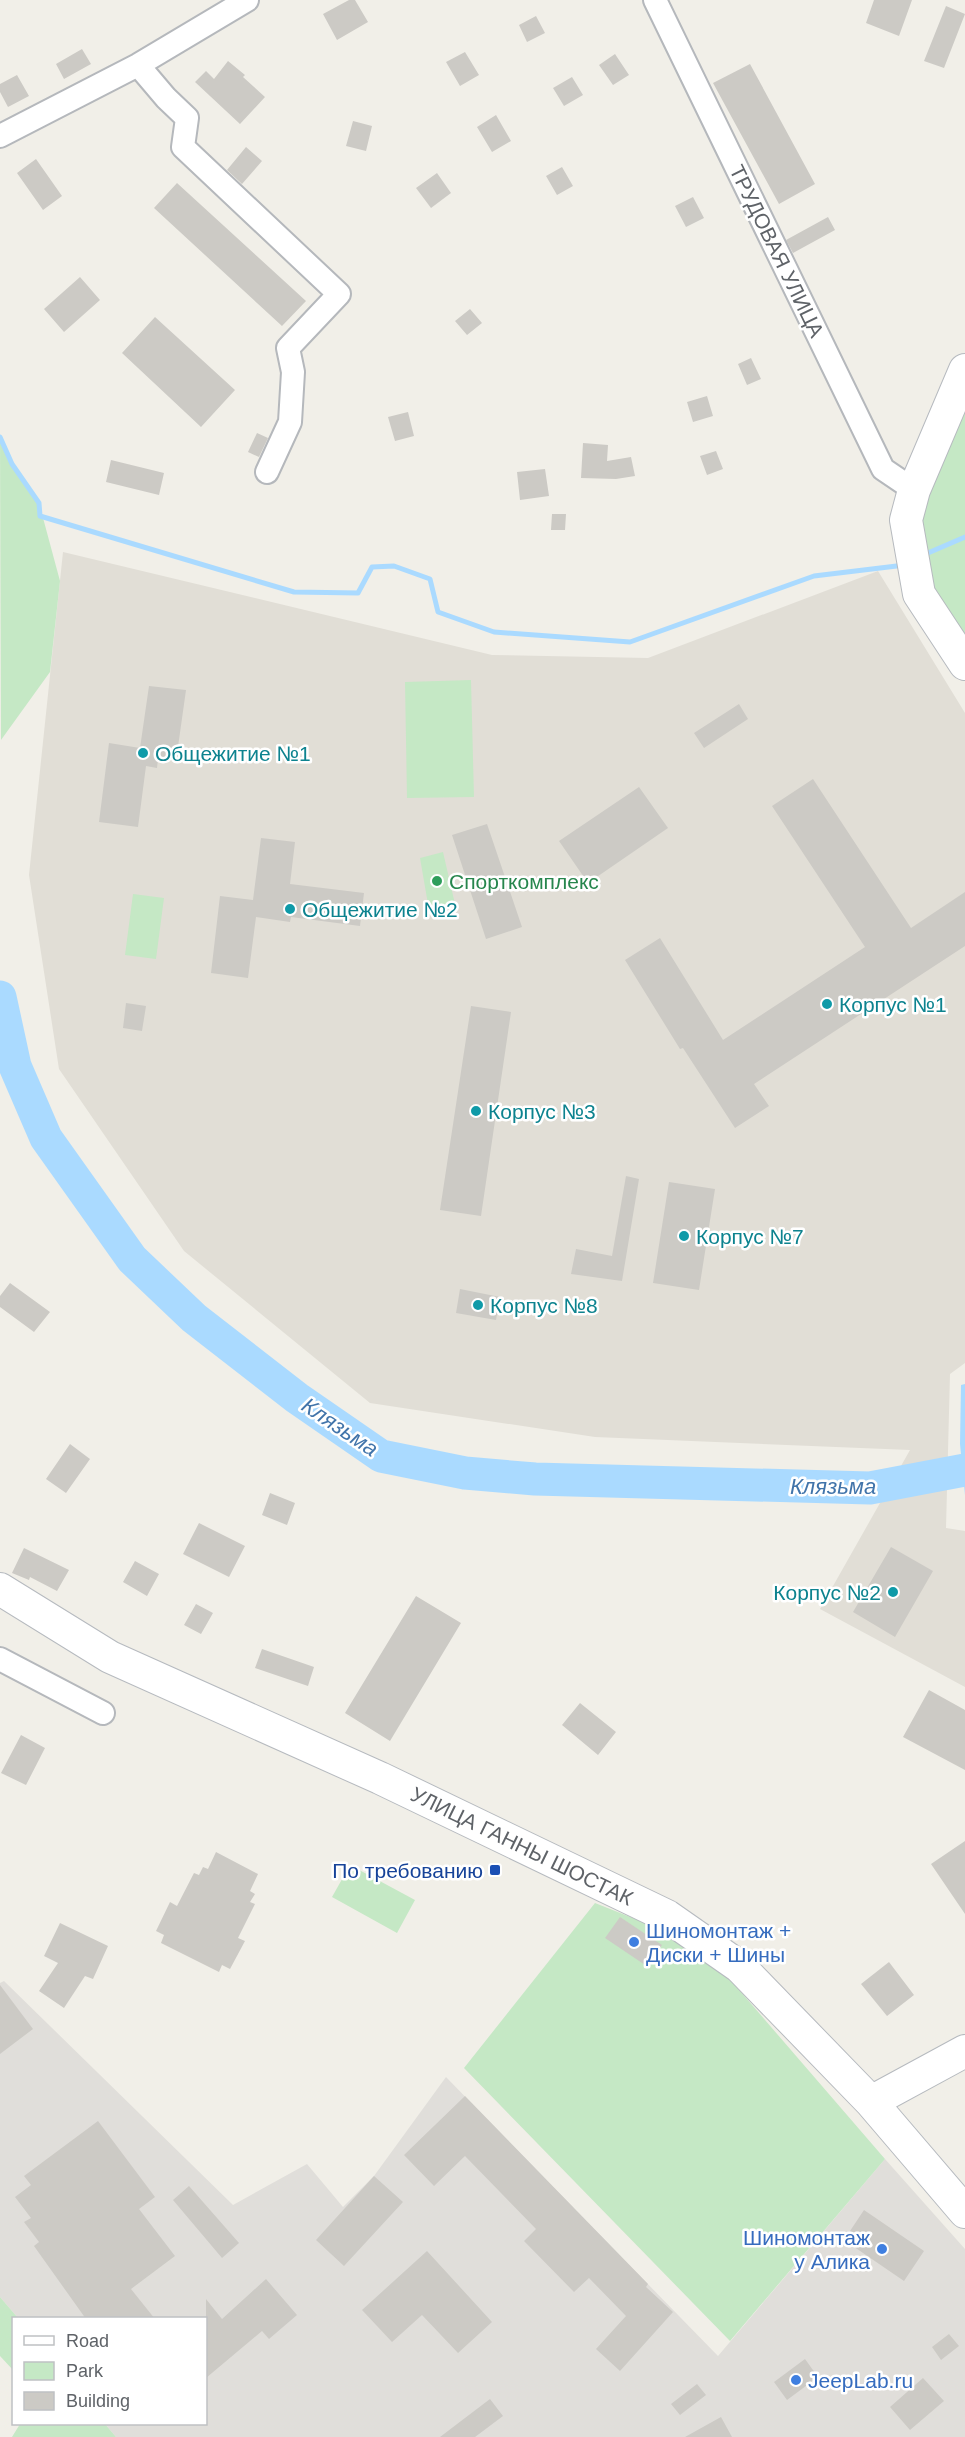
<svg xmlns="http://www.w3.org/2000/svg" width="965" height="2437" viewBox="0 0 965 2437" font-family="Arial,sans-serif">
<rect width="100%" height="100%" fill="#f1efe8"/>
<path fill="#e0deda" d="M4,1981l229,224 74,-41 36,43 31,-31 72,-99 272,279 167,-197 80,90v188h-849l-11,-13h101v-106h-188l-18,-21v-314z"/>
<path fill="#e1ded6" d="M63,552l429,103 156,3 230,-87 87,142v650l-15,11 -4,154 19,3v156l-145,-78 90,-159 -315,-13 -225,-34 -186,-152 -125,-182 -30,-194z"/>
<path fill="#c5e8c5" d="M965,371v278l-46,-55 -5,-104z
M0,437l12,27 27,39 21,78 -10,91 -49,68z
M471,680l3,117 -67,1 -2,-116z
M443,852l12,52 -26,6 -9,-52z
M133,894l31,4 -8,61 -31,-4z
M350,1865l65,35 -18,33 -65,-36z
M595,1903l63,25 63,41 164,190 -155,182 -266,-273z
M0,2297l18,21h-4l-1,52 -13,-14z
M20,2424h85l11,13h-104z"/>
<path fill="#aadaff" d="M965,1384v111l-5,-51 1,-59z"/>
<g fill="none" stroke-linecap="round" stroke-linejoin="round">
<path stroke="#aadaff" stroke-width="5" d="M0,437l12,27 27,39 1,13 254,76 64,1 14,-26 22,-1 36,13 8,33 56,20 136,10 184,-66 91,-11
M921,556l44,-19"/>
<path stroke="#aadaff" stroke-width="33" d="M0,997l15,69 31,72 86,121 62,59 103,80 84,58 84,17 70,6 335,9 95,-18"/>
</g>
<path fill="#cccac5" d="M349,0h6l13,22 -31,18 -14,-26z
M874,0h38l-13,36 -33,-13z
M946,6l19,8 -21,54 -20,-7z
M536,16l9,17 -18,9 -8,-17z
M82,49l9,15 -27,15 -8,-15z
M465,52l14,23 -19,11 -14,-24z
M615,54l14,21 -16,10 -14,-20z
M228,61l17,14 -2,2 22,20 -25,27 -45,-42 11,-11 8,8z
M750,64l65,120 -36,20 -66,-121z
M17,75l12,21 -21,11 -8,-15v-8z
M572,77l11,18 -19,11 -11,-18z
M496,115l15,26 -19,11 -15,-25z
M353,121l19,5 -6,25 -20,-5z
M246,147l16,14 -20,23 -15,-14z
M36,159l26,37 -19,14 -26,-37z
M562,167l11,19 -16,9 -11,-19z
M437,173l14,20 -20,15 -15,-20z
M177,183l129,118 -24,25 -128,-118z
M693,197l11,21 -18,9 -11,-21z
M828,217l7,13 -42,23 -7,-13z
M80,277l20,23 -36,32 -20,-23z
M470,309l12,14 -15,12 -12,-14z
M155,317l80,73 -34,37 -79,-74z
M751,358l10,21 -14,6 -9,-21z
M707,396l6,20 -20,6 -6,-20z
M408,412l6,24 -19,5 -7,-24z
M257,433l11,5 -9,19 -11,-5z
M583,443l25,2 -1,16 24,-4 4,19 -19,3 -35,-1z
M716,451l7,18 -16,6 -7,-19z
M111,460l53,13 -5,22 -53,-13z
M545,469l4,27 -29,4 -3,-28z
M552,514h14l-1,16h-14z
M149,686l37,4 -10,71 -18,-2 -1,9 -11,-2 -8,61 -39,-5 10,-79 31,5z
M739,704l9,15 -44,29 -10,-15z
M813,779l98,149 54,-36v54l-211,138 15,22 -34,22 -52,-80 -3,1 -55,-89 35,-22 63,102 142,-93 -93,-141z
M639,787l29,41 -80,55 -29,-42z
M487,824l35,103 -36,12 -34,-104z
M261,838l34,4 -5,42 74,9 -4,33 -69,-9 -1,5 -34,-5 -8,61 -37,-5 9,-77 33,4z
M126,1003l20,3 -4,25 -19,-3z
M471,1006l40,6 -30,204 -41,-6z
M626,1176l13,3 -17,102 -51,-7 5,-25 36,7z
M669,1182l46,7 -16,101 -46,-7z
M10,1283l40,29 -16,20 -34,-25v-11z
M460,1289l40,8 -4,23 -40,-7z
M70,1444l20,15 -24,34 -20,-14z
M270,1493l25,10 -8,22 -25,-10z
M199,1523l46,23 -16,31 -46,-23z
M891,1547l42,24 -38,66 -42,-25z
M24,1548l45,22 -12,21 -27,-14 -1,3 -17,-7z
M135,1561l24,13 -12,22 -24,-14z
M416,1596l45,27 -71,118 -45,-28z
M196,1604l17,9 -12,21 -17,-9z
M262,1649l52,18 -6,19 -53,-18z
M929,1690l36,20v60l-62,-33z
M580,1703l36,29 -18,23 -36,-30z
M21,1735l24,13 -19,37 -25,-12z
M965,1841v73l-34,-50z
M216,1852l42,22 -8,17 5,3 -5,8 5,2 -17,34 7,3 -15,28 -8,-4 -3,7 -58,-29 3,-8 -8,-4 14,-29 7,4 17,-33 5,2 4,-8 5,2z
M620,1917l42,28 -14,22 -43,-29z
M60,1923l48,23 -15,33 -8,-3 -21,32 -25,-17 19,-28 -14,-7z
M889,1962l25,33 -27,21 -26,-32z
M0,1985l33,44 -33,25z
M465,2096l183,188 -2,3 27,25 -53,59 -24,-22 30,-33 -37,-38 -15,14 -50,-51 12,-12 -71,-73 -31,30 -30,-31z
M98,2121l57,76 -16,12 36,47 -44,33 24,30h-69l-52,-73 5,-4 -15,-20 7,-4 -16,-21 16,-12 -7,-9z
M374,2176l29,26 -59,64 -28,-26z
M189,2186l50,57 -17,15 -49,-58z
M864,2210l60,41 -20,30 -60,-41z
M427,2251l65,71 -34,31 -36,-38 -30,27 -30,-32z
M266,2279l31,36 -28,24 -7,-8 -56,47v-79l16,20z
M949,2334l10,12 -18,14 -9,-13z
M805,2359l13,18 -31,23 -13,-18z
M923,2378l21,23 -34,29 -20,-23z
M697,2384l9,11 -26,20 -9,-11z
M490,2399l13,17 -28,21h-35z
M721,2417l11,20h-47z"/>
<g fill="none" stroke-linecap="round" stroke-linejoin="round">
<defs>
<path id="street" d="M655,0l228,469 31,21
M138,65l28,33 21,20 -4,29 156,147 -51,54 5,24 -3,50 -23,50
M0,136l138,-71 109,-65
M0,1659l103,54"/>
<path id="secondary" d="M965,370l-51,120 -8,30 13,74 46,70
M0,1589l110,68 270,121 287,138 73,51 131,135 94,110
M871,2102l94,-51"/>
</defs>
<use href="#street" stroke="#b5b8bc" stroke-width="26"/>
<use href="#secondary" stroke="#b6babf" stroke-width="34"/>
<use href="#street" stroke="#fff" stroke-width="22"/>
<use href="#secondary" stroke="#fff" stroke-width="32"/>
</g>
<g fill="#0f9aa8" stroke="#fff" stroke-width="2">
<circle cx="143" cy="753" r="6"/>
<circle cx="290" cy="909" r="6"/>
<circle cx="827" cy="1004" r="6"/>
<circle cx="476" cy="1111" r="6"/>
<circle cx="684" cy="1236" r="6"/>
<circle cx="478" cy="1305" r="6"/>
<circle cx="893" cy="1592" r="6"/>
</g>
<circle fill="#2e9e5b" stroke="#fff" stroke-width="2" cx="437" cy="881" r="6"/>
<rect fill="#1a4fb4" stroke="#fff" stroke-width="2" x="489" y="1864" width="12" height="12" rx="3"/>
<g fill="#3f7fe0" stroke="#fff" stroke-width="2">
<circle cx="634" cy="1942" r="6"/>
<circle cx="882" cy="2249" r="6"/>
<circle cx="796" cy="2380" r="6"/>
</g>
<g text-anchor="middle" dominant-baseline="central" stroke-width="5" stroke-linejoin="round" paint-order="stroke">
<g font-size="21" fill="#5f6368" stroke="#fff">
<text transform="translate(777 251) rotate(64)">ТРУДОВАЯ УЛИЦА</text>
<text transform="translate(522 1846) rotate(26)">УЛИЦА ГАННЫ ШОСТАК</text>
</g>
<g font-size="21" fill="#0d838f" stroke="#fff" text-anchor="start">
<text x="155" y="753">Общежитие №1</text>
<text x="302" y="909">Общежитие №2</text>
<text x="839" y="1004">Корпус №1</text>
<text x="488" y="1111">Корпус №3</text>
<text x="696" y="1236">Корпус №7</text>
<text x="490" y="1305">Корпус №8</text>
<text x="881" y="1592" text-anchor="end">Корпус №2</text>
</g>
<g font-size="21" fill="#27864d" stroke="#fff" text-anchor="start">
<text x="449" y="881">Спорткомплекс</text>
</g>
<g font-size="21" fill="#164399" stroke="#fff" text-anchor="end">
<text x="483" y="1870">По требованию</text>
</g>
<g font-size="21" fill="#366cbe" stroke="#fff" text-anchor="start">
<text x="646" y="1930">Шиномонтаж +<tspan x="646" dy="24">Диски + Шины</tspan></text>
<text x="870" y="2237" text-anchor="end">Шиномонтаж<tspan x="870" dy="24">у Алика</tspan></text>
<text x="808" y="2380">JeepLab.ru</text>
</g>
<g font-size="22" font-style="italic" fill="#4174aa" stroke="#fff">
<text transform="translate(340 1427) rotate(34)">Клязьма</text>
<text x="833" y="1486">Клязьма</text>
</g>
</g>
<rect x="12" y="2317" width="195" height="108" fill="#ffffff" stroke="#bfc1c3" stroke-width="1.5"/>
<rect x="24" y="2336" width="30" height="9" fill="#ffffff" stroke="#bfc1c3" stroke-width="1.5"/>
<text x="66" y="2347" font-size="18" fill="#5f6368">Road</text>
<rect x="24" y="2362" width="30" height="18" fill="#c5e8c5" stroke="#bfc1c3" stroke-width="1.5"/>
<text x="66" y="2377" font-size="18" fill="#5f6368">Park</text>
<rect x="24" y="2392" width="30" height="18" fill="#cccac5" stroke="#bfc1c3" stroke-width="1.5"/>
<text x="66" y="2407" font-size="18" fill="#5f6368">Building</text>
</svg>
